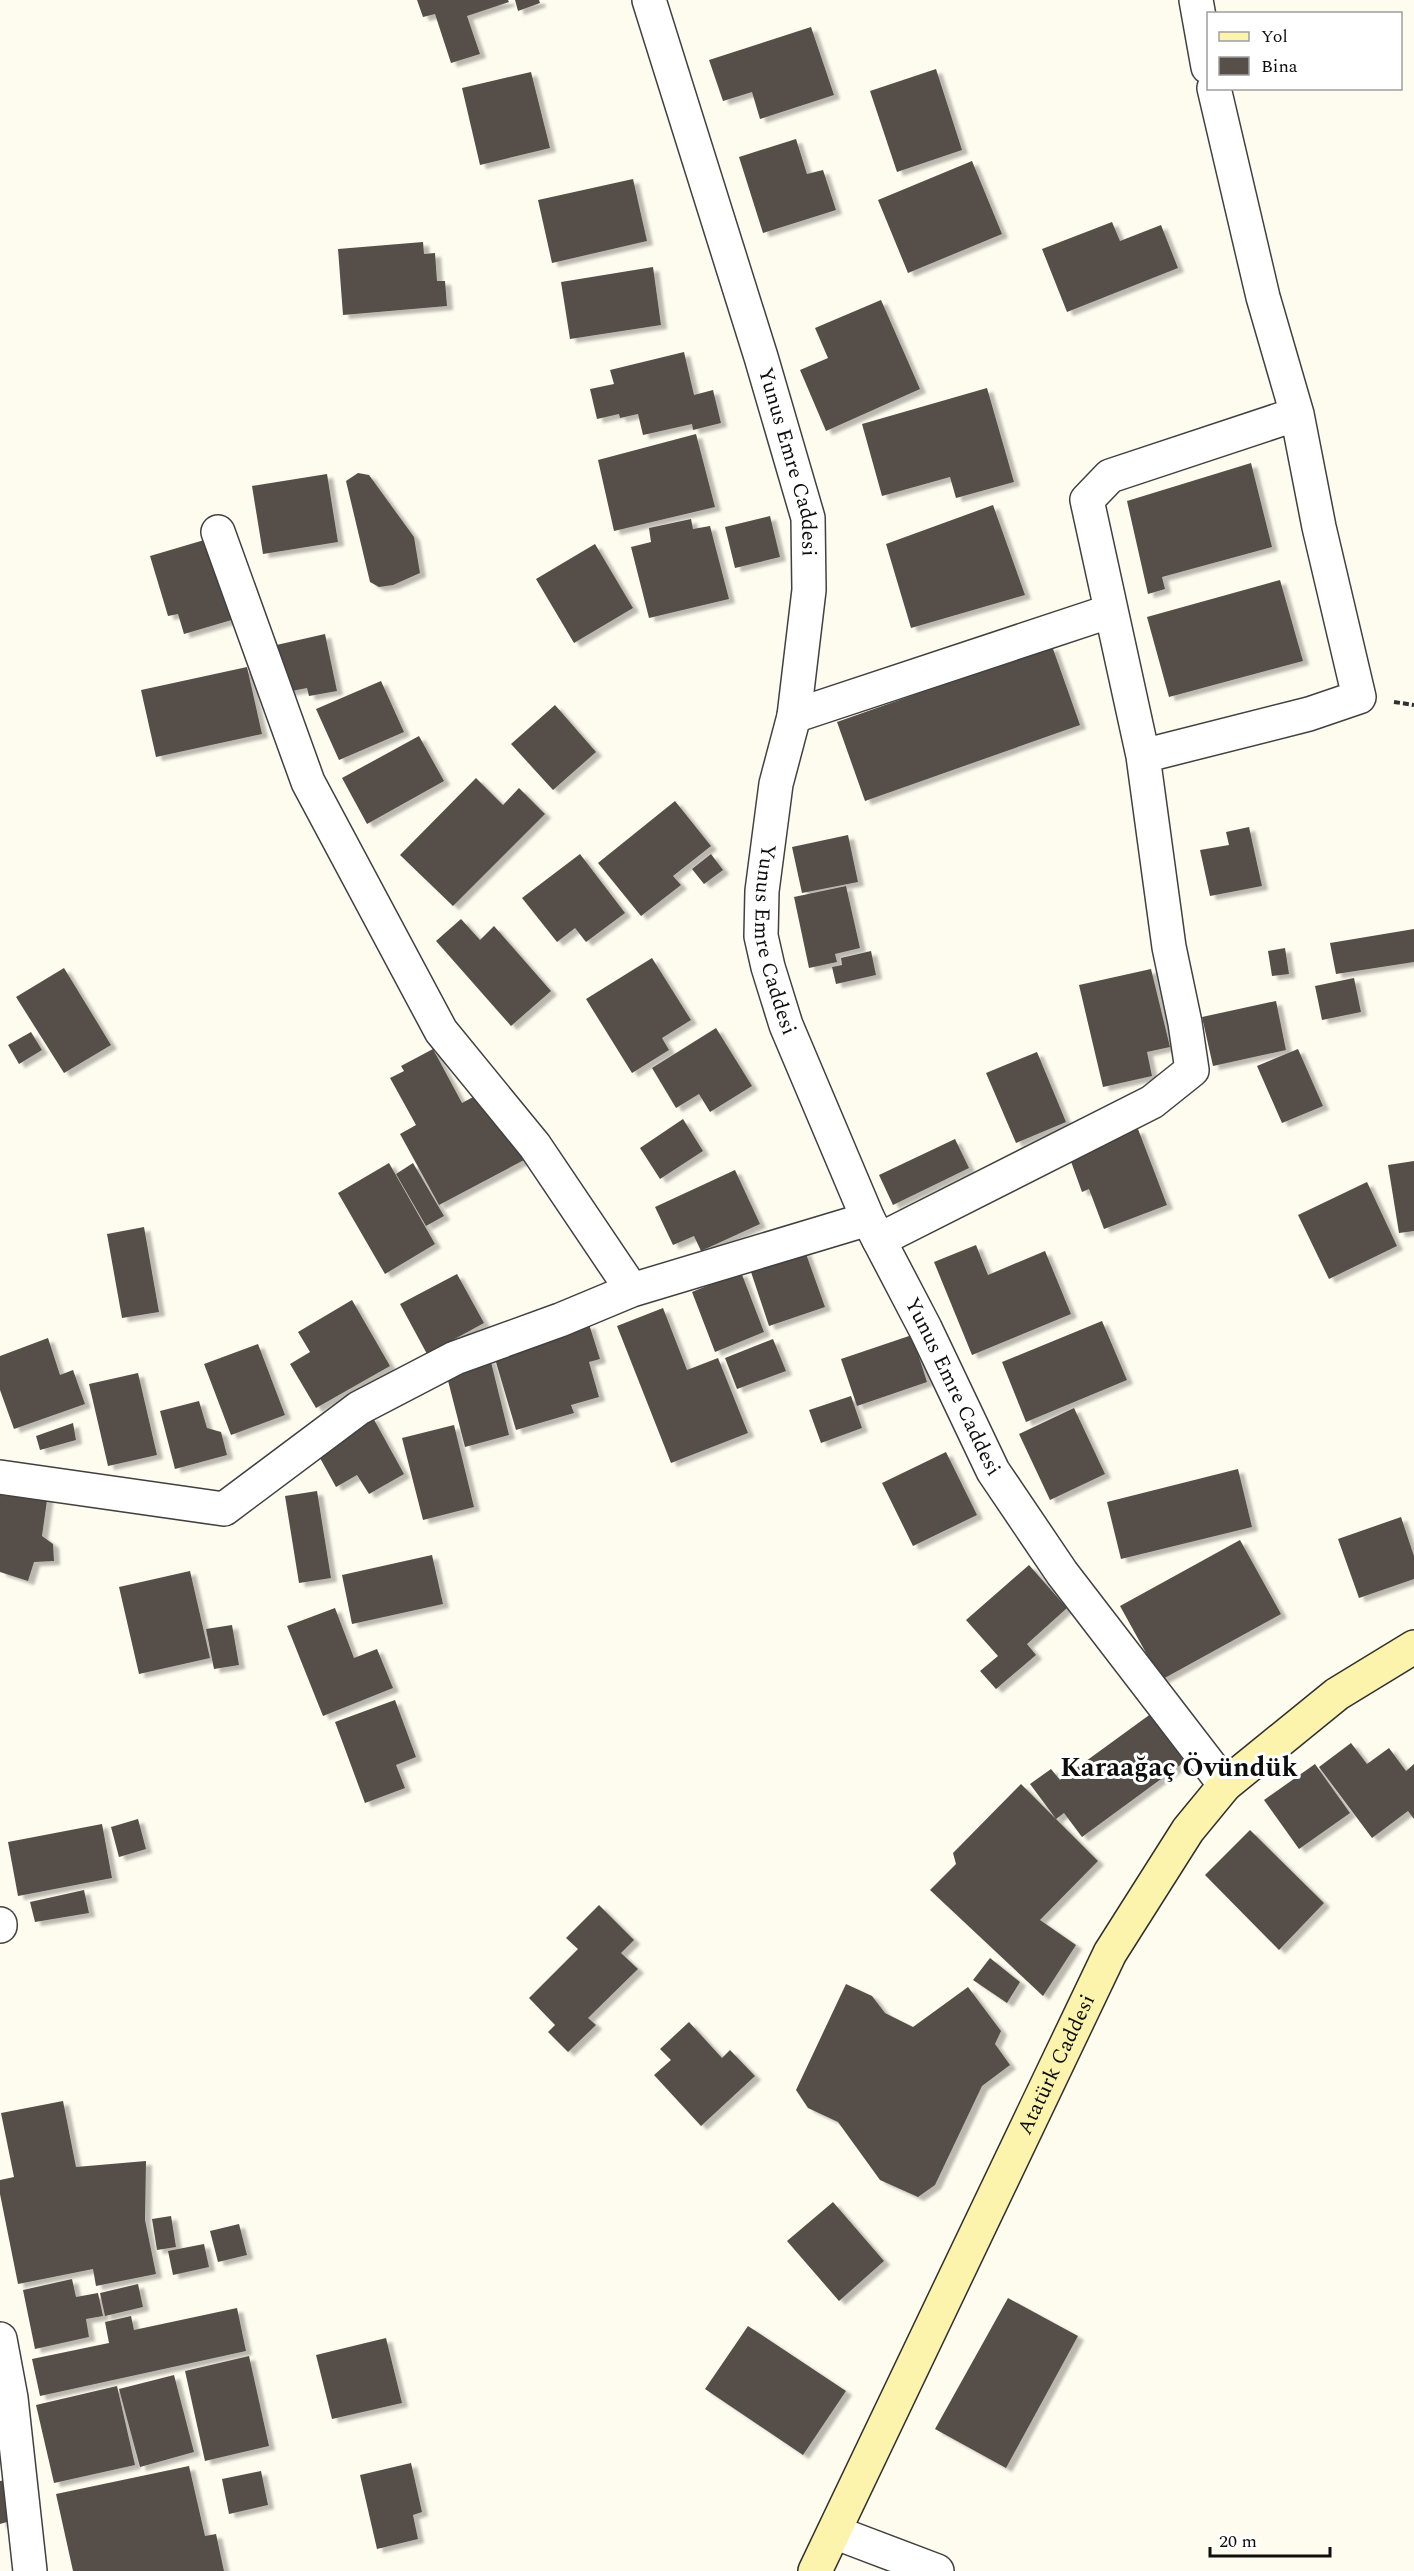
<svg xmlns="http://www.w3.org/2000/svg" width="1414" height="2571" viewBox="0 0 1414 2571" font-family="Spectral,serif">
<defs>
<filter id="shadow"><feDropShadow dx="6" dy="4" stdDeviation="1.5" flood-color="#0004"/></filter>
</defs>
<rect width="100%" height="100%" fill="#fefbef"/>
<path fill="#564f4a" filter="url(#shadow)" d="M417,0h91l1,2 -42,14 13,38 -29,9 -16,-49 -12,3z
M515,0h24l1,3 -22,8z
M811,27l23,68 -74,24 -8,-27 -29,9 -14,-41z
M936,69l26,81 -65,22 -27,-81z
M531,72l19,76 -70,17 -18,-77z
M796,139l11,35 16,-4 13,40 -73,23 -24,-76z
M972,161l30,73 -94,39 -30,-73z
M633,179l14,62 -95,22 -14,-63z
M1112,222l8,19 41,-16 17,43 -111,44 -25,-63z
M423,242l1,12 11,-1 2,28h8l2,25 -104,9 -5,-66z
M653,267l8,58 -91,14 -9,-57z
M881,300l39,89 -94,42 -26,-61 28,-12 -13,-30z
M684,352l10,43 19,-5 8,33 -28,7 -1,-6 -49,11 -5,-21 -18,4 -1,-4 -22,5 -7,-30 24,-5 -4,-14z
M987,388l27,94 -58,16 -6,-21 -68,19 -20,-72z
M696,434l19,73 -101,24 -16,-71z
M1251,463l21,84 -110,30 3,12 -17,5 -21,-93z
M358,473l11,2 45,62 6,36 -27,12 -14,2 -9,-5 -24,-101z
M327,474l11,68 -75,12 -11,-68z
M993,505l32,90 -114,33 -25,-84z
M770,516l10,41 -45,11 -10,-41z
M691,519l2,10 17,-3 19,73 -80,19 -18,-71 20,-5 -2,-14z
M211,538l24,81 -51,15 -6,-20 -10,2 -18,-60z
M595,544l38,64 -59,35 -38,-64z
M1280,580l23,81 -134,36 -22,-80z
M325,634l12,57 -28,5 -2,-8 -25,5 -10,-47z
M1052,646l28,79 -215,76 -28,-79z
M247,667l15,67 -106,23 -15,-67z
M381,681l23,51 -65,28 -23,-51z
M555,705l41,47 -43,38 -42,-46z
M419,736l25,45 -77,43 -25,-46z
M476,778l27,27 16,-17 26,26 -92,92 -53,-51z
M675,801l36,45 -38,30 8,9 -40,31 -43,-53z
M1249,827l13,59 -52,10 -10,-46 29,-5 -3,-13z
M848,835l10,47 -56,11 -10,-46z
M580,854l45,59 -39,29 -11,-14 -18,14 -35,-44z
M711,854l12,16 -19,14 -12,-15z
M846,886l14,62 -25,6 2,8 -28,6 -15,-71z
M461,919l19,21 14,-14 57,65 -40,35 -75,-85z
M1414,929v33l-78,12 -6,-31z
M1285,948l4,26 -17,2 -4,-25z
M871,951l5,24 -40,9 -4,-17 10,-2 -1,-7z
M652,958l39,62 -29,18 7,12 -37,23 -46,-74z
M64,968l47,77 -47,28 -48,-76z
M1151,969l19,78 -23,5 5,24 -49,11 -24,-102z
M1354,978l7,34 -39,8 -7,-34z
M1276,1001l10,49 -73,16 -11,-49z
M716,1028l36,58 -42,26 -11,-18 -23,14 -24,-40z
M31,1032l11,18 -23,14 -11,-19z
M433,1049l29,54 24,-13 38,70 -85,45 -39,-71 16,-9 -26,-47 14,-7 -3,-5z
M1298,1049l25,57 -41,17 -25,-57z
M1037,1052l29,70 -50,21 -30,-70z
M683,1119l20,32 -43,28 -20,-31z
M1138,1129l29,76 -63,24 -15,-40 -7,3 -13,-36z
M955,1139l14,29 -76,37 -14,-30z
M1414,1161v70l-15,2 -11,-68z
M389,1163l46,81 -50,30 -47,-81z
M413,1163l31,53 -18,10 -30,-52z
M735,1170l25,54 -59,27 -7,-15 -21,9 -18,-38z
M1367,1182l30,64 -68,33 -31,-64z
M144,1227l15,85 -37,6 -15,-84z
M976,1245l12,30 57,-24 26,63 -99,41 -38,-93z
M805,1251l20,56 -56,19 -19,-57z
M741,1272l23,60 -49,20 -23,-60z
M457,1274l27,49 -57,31 -27,-50z
M352,1300l38,66 -74,42 -26,-44 20,-12 -12,-20z
M663,1308l24,62 31,-12 30,75 -77,30 -54,-137z
M1102,1321l25,59 -101,42 -24,-60z
M589,1324l11,35 -11,3 10,35 -28,8 3,8 -58,17 -23,-78z
M912,1335l15,47 -70,24 -16,-47z
M48,1338l12,37 13,-5 12,34 -71,25 -14,-39v-34z
M773,1339l13,32 -49,18 -12,-31z
M258,1344l27,71 -54,20 -27,-71z
M490,1358l19,77 -44,12 -20,-78z
M138,1373l19,82 -49,11 -19,-82z
M851,1396l11,32 -41,15 -12,-33z
M199,1401l8,27 14,4 6,23 -52,14 -15,-58z
M1074,1408l31,66 -55,26 -31,-66z
M372,1416l32,58 -35,20 -12,-19 -21,12 -21,-38z
M73,1423l3,17 -36,10 -4,-14z
M454,1425l20,82 -51,13 -21,-82z
M946,1452l31,63 -64,31 -31,-63z
M1238,1469l14,58 -131,32 -14,-57z
M0,1486l48,7 -6,43 11,8 1,17 -20,1 -6,19 -28,-9z
M317,1491l14,87 -32,5 -14,-87z
M1401,1517l13,39v23l-55,19 -21,-59z
M1240,1540l41,74 -120,66 -41,-74z
M432,1555l11,49 -91,20 -10,-49z
M1029,1565l38,43 -40,36 9,11 -40,34 -16,-18 18,-15 -32,-36z
M190,1571l20,87 -71,16 -20,-87z
M335,1608l19,50 23,-9 16,39 -70,28 -36,-90z
M232,1625l7,40 -25,4 -8,-40z
M395,1700l21,57 -20,8 9,23 -40,15 -30,-81z
M1152,1713l35,47 -105,77 -18,-24 -8,6 -26,-35 21,-15 9,11z
M1351,1743l16,21 22,-16 17,23 8,-7v55l-6,-8 -36,27 -53,-71z
M1315,1764l35,49 -51,36 -35,-49z
M1021,1784l77,77 -58,59 36,25 -33,51 -113,-106 26,-26 -3,-11z
M138,1819l8,30 -27,8 -8,-30z
M102,1824l10,54 -94,18 -10,-54z
M1250,1830l74,73 -45,47 -74,-75z
M84,1890l5,23 -54,9 -5,-20z
M599,1905l35,35 -13,13 17,16 -50,49 8,7 -28,27 -20,-20 7,-7 -26,-27 49,-49 -12,-11z
M990,1958l30,24 -13,21 -34,-23z
M846,1984l26,12 13,17 28,14 55,-40 33,44 -6,13 15,21 -28,21 -47,99 -17,12 -38,-17 -42,-58 -30,-14 -12,-18z
M689,2022l33,36 8,-8 25,26 -54,50 -47,-51 17,-15 -11,-11z
M63,2101l13,66 70,-6 -1,59 11,54 -60,12 -3,-17 -75,15 -18,-90v-14l14,-3 -13,-64z
M833,2202l51,59 -45,40 -52,-60z
M171,2216l5,31 -19,3 -5,-31z
M239,2224l8,31 -29,7 -8,-31z
M204,2244l5,23 -36,8 -5,-24z
M72,2279l4,18 22,-4 5,23 -17,3 3,18 -54,12 -12,-59z
M138,2284l5,23 -38,9 -5,-23z
M1008,2298l70,38 -72,132 -71,-39z
M237,2308l9,43 -206,45 -8,-37 77,-16 -4,-21 26,-6 3,14z
M748,2326l98,65 -43,64 -98,-66z
M386,2338l16,65 -70,16 -16,-64z
M249,2356l20,90 -64,15 -20,-90z
M174,2375l20,77 -54,15 -21,-78z
M117,2386l18,79 -81,18 -18,-78z
M411,2463l11,49 -9,3 5,24 -41,10 -17,-74z
M189,2466l16,70 11,-2 8,37h-151l-17,-77z
M261,2471l7,34 -39,9 -7,-35z
M5,2480l9,40 -14,4v-43z"/>
<g fill="none" stroke-linecap="round" stroke-linejoin="round">
<defs>
<path id="minor" d="M1196,0l12,67
M218,532l90,250 133,249 94,115 97,144
M794,716l317,-105
M1143,756l166,-42 50,-17 -40,-170 -22,-113 -34,-117 -49,-209
M879,1240l273,-138 40,-32 -7,-47 -16,-76 -26,-191 -56,-256 23,-24 187,-62
M0,1477l224,32 135,-101 96,-50 105,-38 72,-30 236,-71
M834,2532l103,39"/>
<g id="tertiary">
<path id="s1" d="M649,0l112,357 47,161 1,72 -15,126 -18,68 -14,107 -1,45 7,31 18,58 82,194 57,109 68,143 69,102 163,212"/>
<path d="M0,1924v2"/>
<path d="M0,2339l11,59 19,173"/>
</g>
<g id="secondary">
<path id="s2" d="M815,2571l295,-618 78,-123 37,-45 112,-91 77,-47"/>
</g>
</defs>
<use href="#minor" stroke="#414141" stroke-width="36"/>
<use href="#tertiary" stroke="#414141" stroke-width="36"/>
<use href="#secondary" stroke="#303030" stroke-width="36"/>
<path stroke="#303030" stroke-width="4" stroke-dasharray="6 3" stroke-linecap="butt" d="M1394,702l20,3"/>
<use href="#minor" stroke="#fff" stroke-width="33"/>
<use href="#tertiary" stroke="#fff" stroke-width="33"/>
<use href="#secondary" stroke="#fcf4ac" stroke-width="33"/>
</g>
<g text-anchor="middle" dominant-baseline="central" stroke-width="6" stroke-linejoin="round" paint-order="stroke">
<g font-size="21" fill="#0e0e0e" stroke="#fff">
<text stroke="none"><textPath href="#s1" startOffset="483">Yunus Emre Caddesi</textPath></text>
<text stroke="none"><textPath href="#s1" startOffset="969">Yunus Emre Caddesi</textPath></text>
<text stroke="none"><textPath href="#s1" startOffset="1455">Yunus Emre Caddesi</textPath></text>
<text stroke="none"><textPath href="#s2" startOffset="561">Atatürk Caddesi</textPath></text>
</g>
<g font-size="27" font-weight="bold" fill="#0e0e0e" stroke="#fff">
<text x="1179" y="1768">Karaağaç Övündük</text>
</g>
</g>
<rect x="1207" y="12" width="195" height="78" fill="#ffffff" stroke="#9f9f9f" stroke-width="1.5"/>
<rect x="1219" y="32" width="30" height="9" fill="#fcf4ac" stroke="#9f9f9f" stroke-width="1.5"/>
<text x="1261" y="42" font-size="18" fill="#0e0e0e">Yol</text>
<rect x="1219" y="57" width="30" height="18" fill="#564f4a" stroke="#9f9f9f" stroke-width="1.5"/>
<text x="1261" y="72" font-size="18" fill="#0e0e0e">Bina</text>
<path d="M1210 2547v9h120v-9" fill="none" stroke="#0e0e0e" stroke-width="3"/>
<text x="1219" y="2547" font-size="18" fill="#0e0e0e" stroke="#ffffff" stroke-width="4.5" paint-order="stroke">20 m</text>
</svg>
